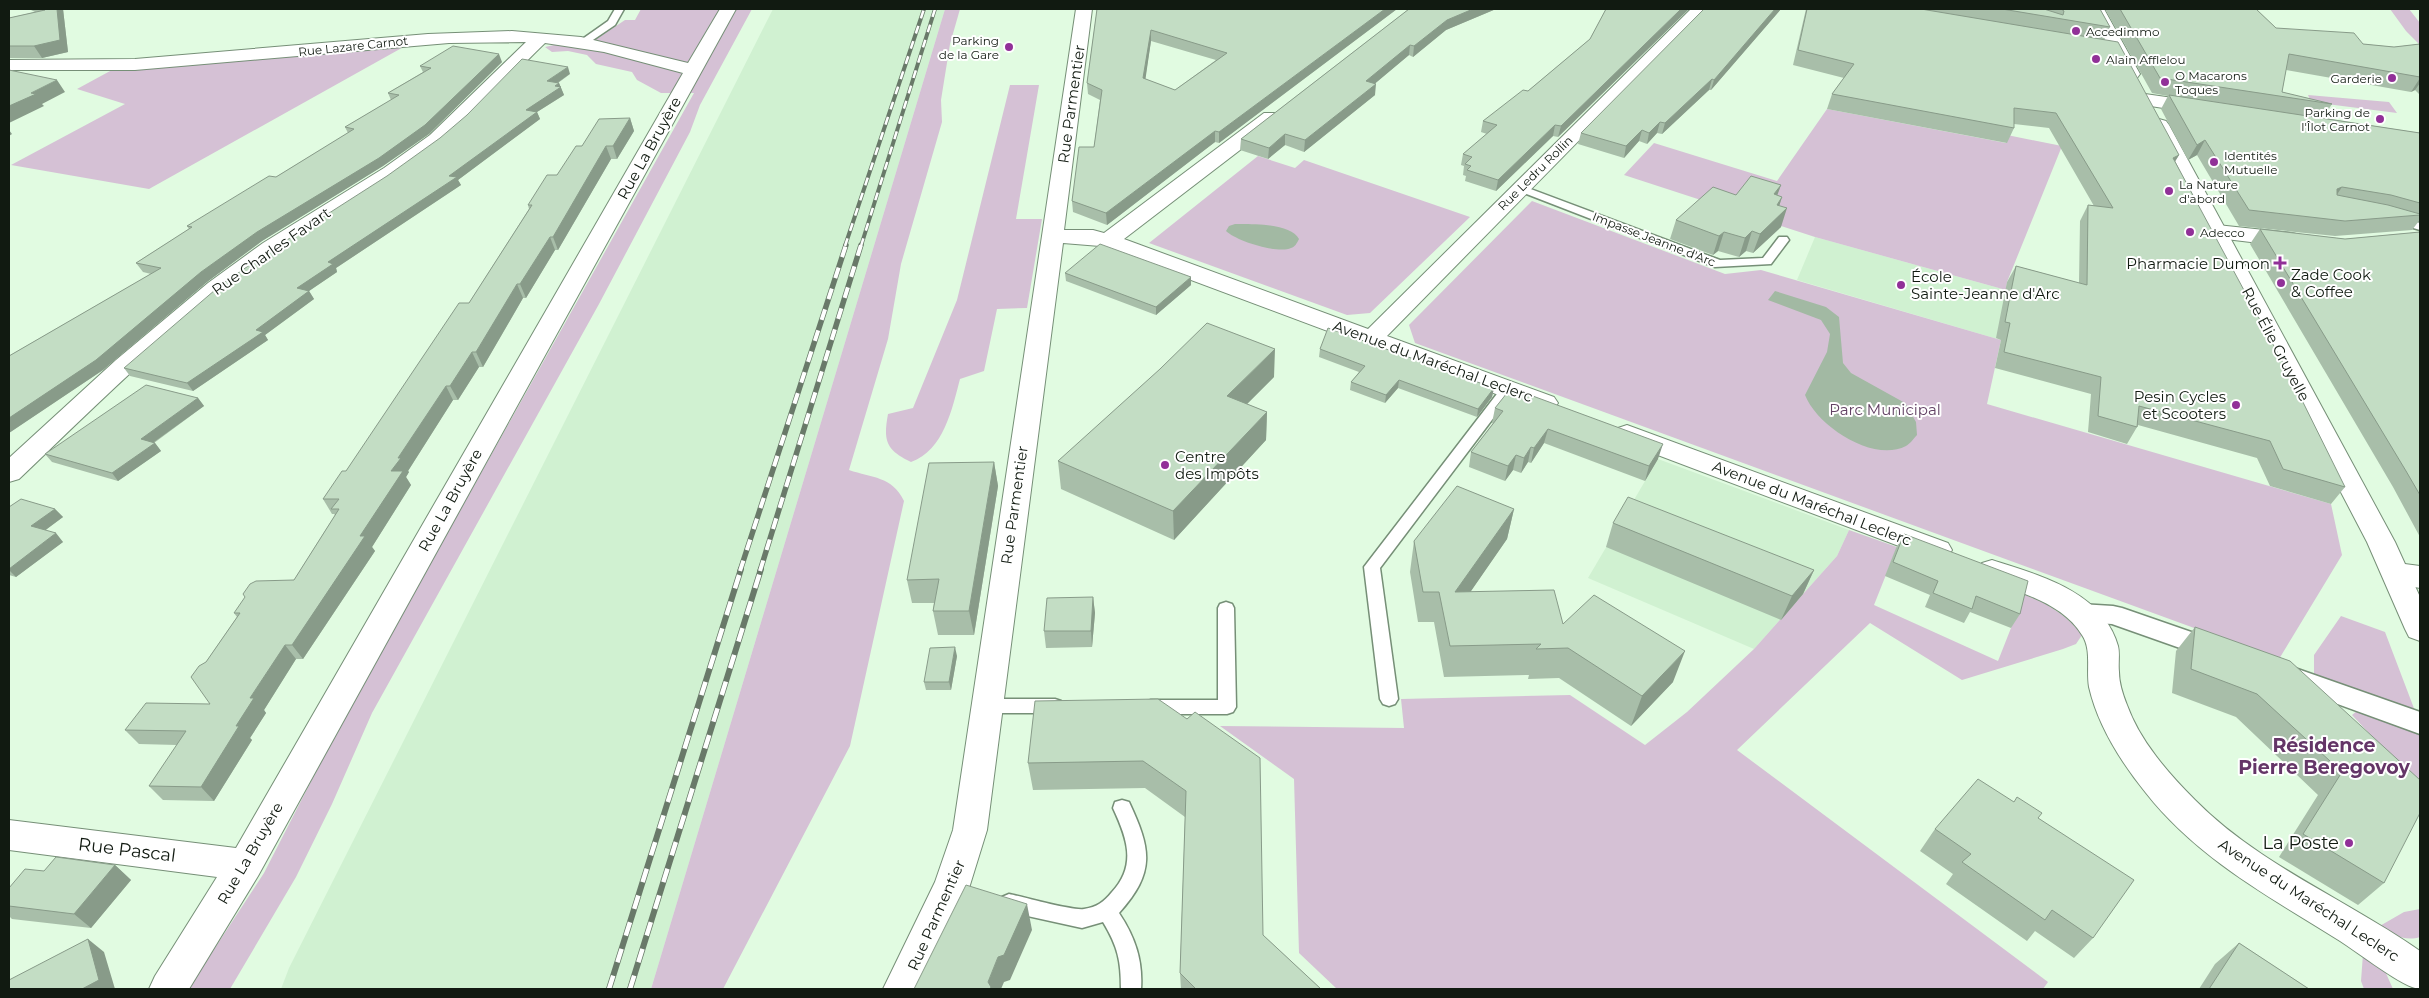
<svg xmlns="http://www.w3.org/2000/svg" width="2429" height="998" viewBox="0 0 2429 998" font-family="Montserrat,sans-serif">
<rect width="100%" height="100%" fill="#e1fbe1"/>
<path fill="#d0f1d1" d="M773,9h172l-294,980h-370l8,-21z
M1815,237l198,55 -12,48 -204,-60z
M1658,459l191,71 -12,26 -83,93 -166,-71z"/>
<path fill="#d5c1d5" d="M641,9h111l-52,96 -10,27 -91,172 -227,409 -40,91 -36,73 -66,112h-42l76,-116 79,-154 351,-626h-33l-24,-13 -5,-8 -36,-8 -9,-9 -19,-4 -16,1 -7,-5 18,-4 23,3 39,-26h10z
M945,9h15l-10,35 -9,56 1,22 -41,142 -13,75 -39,131c23,8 43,6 55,31l-54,245 -127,243h-72z
M2390,9h19l11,14v22l-14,-14z
M416,40l-267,149 -138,-24 114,-61 -48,-15 46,-25z
M1010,85h29l-23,134h26l-15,89 -30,1 -13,62 -24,8c-8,30 -16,71 -49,83 -25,-12 -28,-21 -23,-48l25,-6 44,-108z
M2308,95l81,7 8,11 -86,-11z
M1827,109l179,34 1,-8 55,11 -55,136 -1,8 -191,-53 -191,-62 30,-32 123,38z
M1258,156l37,12 9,-8 166,57 -100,96 -23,2 -198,-72z
M1532,201l193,73 36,-4 240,70 -14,64 344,100 11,51 -63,104 -864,-316 -6,-18z
M1849,530l48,17 -23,58 124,56 13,-33 9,-35c26,10 45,20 62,42l-6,9 -13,5 -101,31 -92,-57 -133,127 311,232 -5,7h-706l-38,-36 -5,-174 -74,-53 184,2 -3,-29 169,-4 75,50 42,-33 67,-63 83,-93z
M2341,616l44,16 30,79 -101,-37v-19z
M2357,711l63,22v47l-11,-4 -57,-61z
M2420,909v28c-15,5 -29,-3 -42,-10l26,-15z
M2363,954l22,17 8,18h-29l-3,-8z"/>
<path fill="#a2b9a3" d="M1235,224c16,0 56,-1 64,15 -2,4 -4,8 -8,9 -13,6 -55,-7 -65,-17l3,-5z
M1775,291l51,16 13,10 4,46 8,10 54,30 11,19 1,13c-3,3 -7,9 -11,11 -33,17 -89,-20 -101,-51l22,-43 3,-18 -9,-14 -53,-20z"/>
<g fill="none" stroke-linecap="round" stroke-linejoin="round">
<defs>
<path id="service" d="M615,9h9l-9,16 -28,19h-6v-4l27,-19z
M1520,185l200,75 43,-2 16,-21h8l2,3 -18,24 -56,3 -199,-77v-4z
M2397,216l23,7v7l-27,-8 -2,-2 2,-2z
M1508,385l7,4 -2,3 -133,176 18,131 -3,5 -6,2 -6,-2 -3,-5 -16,-132 139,-181z
M1226,602l6,2 2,4 2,99 -3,5 -6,2h-76l-6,-2 -3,-5 3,-5 6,-2h67v-92l2,-4z
M987,699h68l6,2 3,5 -3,5 -6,2h-68l-6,-2 -3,-5 3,-5z
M1122,800l7,2c22,47 27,70 -10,111 16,24 24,47 22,76h-20c0,-28 -3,-42 -18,-67l-21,6 -73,-16 -7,-3 -3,-6 3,-6 7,-3c15,3 63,17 75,15 13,-2 20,-7 28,-17 25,-27 15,-54 1,-84l2,-6z"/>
<path id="pedestrian" d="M2080,604l33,2 9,2 101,35 4,7 -4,7 -9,3 -102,-36 -32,-2 -9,-2 -3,-7 3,-7z
M2289,666l131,46v22l-140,-51 -4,-7 4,-7z"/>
<path id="minor" d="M720,9h16l-478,867 -69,113h-40l6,-13 62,-99 -208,-27v-30l227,28 447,-775 -79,-21 -59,-9c-35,33 -65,72 -103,101 -68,54 -147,94 -216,147 -74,58 -140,124 -207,188l-10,3v-24l107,-98 92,-77 55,-40 121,-75 46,-33 96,-93 -77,1 -314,27h-126v-10l126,-1 293,-25 84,-3 69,6 107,26z
M1076,9h16l-28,221h29l11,3 160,-120h14l3,4 -3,4 -154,118 244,90 323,-320h17l-321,327 167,61 4,6 -4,6 -9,2 -9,-2 -436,-163 -37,-3 -76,587 -17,55 -49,104h-38l52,-107 18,-52z
M2145,94l56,8 7,2 3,4 -3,4 -7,2 -63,-10 -2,-4 2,-4z
M2217,225l75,8 8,2 3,5 -3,5 -8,2 -83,-10 -3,-5 3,-5z
M1627,425l321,118 4,7 -4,7 -10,3 -10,-3 -310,-117 -4,-6 4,-6z
M1992,560c47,15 111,32 126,86 2,8 0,17 1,26 0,11 4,23 8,33 13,36 41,68 68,95 64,65 151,99 225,151v38c-15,0 -64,-38 -80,-48 -70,-44 -142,-82 -194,-148 -25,-31 -48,-67 -57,-106 -3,-18 3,-37 -7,-52 -20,-33 -66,-44 -100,-56l-5,-8 5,-8z
M2397,563l23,3v22l-33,-6 -5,-8 5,-8z"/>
<path id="secondary" d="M2088,9h16l36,65 -3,4h-12z
M2159,119l7,2 3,4 226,417 25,55v44l-11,-4 -4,-8 -38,-87 -218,-417 3,-4z"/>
</defs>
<use href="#service" stroke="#768f77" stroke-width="3"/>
<use href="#pedestrian" stroke="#768f77" stroke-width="3"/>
<use href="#minor" stroke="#768f77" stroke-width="2"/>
<use href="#secondary" stroke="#768f77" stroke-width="2"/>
<use href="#service" fill="#fff" fill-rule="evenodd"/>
<use href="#pedestrian" fill="#fff" fill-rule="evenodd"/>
<use href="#minor" fill="#fff" fill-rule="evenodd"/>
<use href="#secondary" fill="#fff" fill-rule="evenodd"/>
<defs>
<path id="rail-far2" d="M845,246l79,-237
M861,246l74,-237"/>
<path id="rail-far1" d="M740,571l106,-326
M760,571l101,-326"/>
<path id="rail" d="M609,989l132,-420
M630,989l131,-420"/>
</defs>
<use href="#rail-far2" stroke="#697969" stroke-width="4"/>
<use href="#rail-far1" stroke="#697969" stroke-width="5.5"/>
<use href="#rail" stroke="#697969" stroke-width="6"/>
<use href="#rail-far2" stroke="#fff" stroke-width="2.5" stroke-dasharray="8" stroke-linecap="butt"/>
<use href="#rail-far1" stroke="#fff" stroke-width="4" stroke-dasharray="11" stroke-linecap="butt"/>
<use href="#rail" stroke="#fff" stroke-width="4.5" stroke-dasharray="14" stroke-linecap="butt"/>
</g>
<path fill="#a8bea9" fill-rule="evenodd" d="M29,9h34l5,43 -26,6h-33v1v-41l26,-6z
M1097,9h300l-178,134 -4,-1 -108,83 -34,-13 -1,-11 22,-54 6,-47 -12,-6 -1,-11zM1151,41l65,19 -41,30 -30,-11z
M1409,9h87l-50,21 -33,27 -4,-2 -34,28v12l-71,57 -19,-7 -17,14 -28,-9 1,-11z
M1606,9h83l-131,128 -5,-1 -57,55 -31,-10 1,-5 -3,-1 1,-9 -3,-1 2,-11 24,-20 -6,-2 2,-11 45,-30 62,-52z
M1781,9l-70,81h-2l-47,44 -5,-1 -10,11 -8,-3 -15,17 -46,-14 3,-11z
M1806,9h294l10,18 -6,13 75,115 -4,6 170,326 -14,17 -61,-18 -13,-28 -119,-33 -1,2 -10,17 -39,-12 3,-38 -96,-26 6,-28 -5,-2 11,-56 9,-16 63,17 1,-62 8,-16 6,1 -45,-78 -35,-4v4l-7,15 -180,-34 5,-15 12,-16 -51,-13z
M2105,9h151l20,19 87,16 31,3 26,-3v50h-1l-4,-4 -4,2 -125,-22 -4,22 50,12 -9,14 97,15v89l-1,-1 -7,9 -77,6 -96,-10 -42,-71 -9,5 -27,-51 7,-13 -16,-3z
M502,62l-73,72 -46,32 -121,75 -55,41 -104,88 -94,63v-77l142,-82 -8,-2 -7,-9 53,-34 -2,-3 89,-49 72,-44 -3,-6 46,-27 -3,-7 35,-21 -3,-6z
M570,74l-12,9h1l5,12 -27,17 3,7 -82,61 3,5 -125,83 1,4 -28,19 5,8 -49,36 3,5 -75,51 -63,-15 -6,-8z
M630,118l4,13 -17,28h-6l-53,91h-3l-29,48h-3l-40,69h-4l-21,33h-5l-45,71 1,1 -3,5 5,8 -39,62 3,4 -72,108h-7l-32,51 2,3 -16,25 2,2 -38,61 -51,-1 -14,-14 28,-41 -38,-1 -14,-14 85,-26 -4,-42 31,-45 -3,-4 60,-33 41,-65 -1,-1h-2l-9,-15 23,-28 123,-168 60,-94 -1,-4 29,-30 25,-29z
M1781,185l-4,10 5,2 -3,9 2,21 -28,26 -7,-2 -7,6 -21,-6 -5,4 -43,-16 6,-19 60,-25z
M2260,229l85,10 75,-7v305l-27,-50 -143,-243z
M1065,273l126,12 -35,30 -90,-34z
M1320,349l174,39 -2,9 -15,20 -79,-29 -13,15 -35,-13 1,-8 8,-10 -40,-15z
M1274,377l-27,27 20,8 -1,28 -92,100 -113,-51 -3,-28z
M198,398l6,8 -50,37h1l6,8 -43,30 -66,-19 -7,-8z
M1495,408l163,51 -13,22 -101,-38 -13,20 -3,-1 -7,11 -8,-3 -8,11 -36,-14 2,-15 22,-29h-1z
M994,462l4,24 -24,149h-36l-5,-24 1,-8h-22l-5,-23z
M9,507l46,2 8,8 -18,13 18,12 -47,35 -7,-2z
M1514,509l-7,30 -37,53 93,32 110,58 -42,44 -72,-48 -31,1 1,-4 -85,2 -10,-55h-16l-8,-50 4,-31z
M1613,523l201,47 -11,24 -22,26 -175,-73z
M1904,534l116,80 -9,14 -41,-16 -6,11 -39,-16 5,-12 -45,-19 11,-28z
M1093,597l2,16 -3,34 -46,1 -2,-17z
M2195,627l225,153 -36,103 -26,22 -79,-48 39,-62 -82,-78 -64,-24 4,-42z
M957,656l-6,34h-25l-2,-8z
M1158,699l105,236 58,54h-140l-1,-16 5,-156 -40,-29 -112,2 -5,-27z
M2038,818l55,120 -19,20 -39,-27 -8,10 -81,-57 7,-10 -33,-23 15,-22z
M115,865l16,15 -40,48 -79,-9 -3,-3v-28z
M2239,943l70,46h-110l16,-25z"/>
<path fill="#889b89" d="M57,9h6l5,43 -26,6 -8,-12z
M1385,9h12l-178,134v-11z
M1473,9h23l-50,21 -33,27 1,-11 33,-26z
M1681,9h8l-131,128 3,-11z
M1775,9h6l-70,81 3,-10z
M1151,30v11l-7,48 -1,-11z
M1410,45l-1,10 -44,37 1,-11z
M499,54l3,8 -73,72 -46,32 -121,75 -55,41 -104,88 -94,63v-15l192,-146z
M568,67l2,7 -20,14 -3,-7z
M2420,78v5l-5,7 -4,2z
M1712,79l-3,11 -47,44 3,-11z
M57,80l8,12 -23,12 2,2 -35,17v-17l22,-13z
M559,83l5,12 -27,17 3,7 -82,61 3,5 -125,83 1,4 -28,19 5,8 -49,36 3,5 -75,51 -6,-8 69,-53 41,-42 31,-26 121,-86 77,-66z
M1376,84l-1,11 -71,57 1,-12z
M630,118l4,13 -17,28 -4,-13z
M1660,122l-3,11 -10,11 2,-11z
M1555,125l-2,11 -57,55 2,-11z
M9,130l3,4 -3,2z
M1642,130l-3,11 -15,17 2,-12z
M1215,131v11l-108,83 -1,-12z
M1285,134v11l-17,14 1,-11z
M2205,140l-8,15 -9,5 9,-15z
M606,146l5,13 -53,91 -5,-13z
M2179,155l-9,15 3,-12z
M1781,185l-7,19v-10z
M2342,187l-10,15 5,-13z
M1782,197l-6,19 11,-8 -6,19 -28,26 7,-19z
M1752,231l-6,20 -7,6 6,-19z
M1724,232l-6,19 -5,4 6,-19z
M550,237l5,13 -29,48 -6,-14z
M1191,277v8l-35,30v-8z
M517,284l6,14 -40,69 -7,-15z
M1275,349l-1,28 -47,47v-28z
M472,352l7,15 -21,33 -8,-14z
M1399,380l-1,8 -13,15 1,-8z
M446,386l7,14 -45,71 1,1 -3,5 5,8 -39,62 3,4 -72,108 -11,-14 68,-109 38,-78z
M1494,388l-2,9 -15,20 1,-8z
M198,398l6,8 -57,41 -6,-8z
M1267,412l-1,28 -92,100 -1,-29z
M1548,429l-4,14 -13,20 3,-15z
M155,443l6,8 -43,30 -6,-8z
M1663,444l-5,15 -13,22 4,-15z
M1531,447l-3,15 -7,11 3,-15z
M1516,455l-3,15 -8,11 3,-15z
M994,462l4,24 -24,149 -5,-24z
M55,509l8,8 -24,18 -8,-9z
M1514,509l-7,30 -58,84 6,-31z
M56,533l7,9 -47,35 -7,-7v-1z
M1814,570l-11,24 -22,26 11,-24z
M1093,597l2,16 -3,34 -1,-16z
M285,645l11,14 -32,51 2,3 -16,25 2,2 -38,61 -13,-14 35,-61 14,-28z
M955,647l2,9 -6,34 -2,-8z
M1685,651l-12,31 -42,44 11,-30z
M115,865l16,15 -40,48 -17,-14z
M1027,904l5,26 -22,50 -6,2 -3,7h-12l-1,-7 10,-25z
M88,939l16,13 11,37h-33z"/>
<path fill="#c3ddc4" stroke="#889b89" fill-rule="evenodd" d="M43,9h14l3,31 -26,6h-25v-28l36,-8z
M1097,9h288l-166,123 -4,-1 -109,82 -34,-12 7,-54h15l8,-57 -15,-7zM1151,30l76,23 -52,37 -32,-12z
M1409,9h64l-26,11 -33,26 -4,-1 -44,36 10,3 -71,56 -20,-6 -16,14 -28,-9z
M1606,9h75l-120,117 -6,-1 -57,55 -31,-10 4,-4 -6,-2 7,-7 -9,-3 34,-29 -14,-4 40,-31 5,1 62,-52z
M1704,9h71l-61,71 -2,-1 -47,44 -5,-1 -11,11 -7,-3 -16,16 -45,-13z
M1807,9h114l197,33 61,113 -6,3 116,216 56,113 -62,-18 -13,-28 -131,-35 -2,21 -39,-11 3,-39 -97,-25 6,-29 -5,-1 11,-56 71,19 1,-80 25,3 -57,-95 -42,-5v20l-182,-34 22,-30 -56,-14z
M2002,9h42l19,6 1,-4 -3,-2h39l10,18z
M2120,9h136l20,19 78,5 9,11 31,3 26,-3v33l-131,-23 -7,38 50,12 -172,-26z
M453,46l46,8 -74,71 -46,33 -122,74 -56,40 -105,88 -87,58v-62l152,-88 -25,-5 56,-36 -5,-1 82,-50 7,1 78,-48 -9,-2 54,-32 -11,-2 43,-25 -11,-2z
M522,59l46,8 -21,14 12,2 -4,3 6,1 -35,23 11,2 -88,64 8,1 -129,85 5,2 -36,24 12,3 -53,39 7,2 -76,51 -63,-15 98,-84 54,-37 111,-71 53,-38 27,-23z
M9,70l48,10 -26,13 5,1 -27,12z
M2169,95l251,38v70l-29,-8 -49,-8 -5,2v6l51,10 32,9v1l-75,6 -96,-11 -44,-70 -8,5z
M630,118l-17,28h-7l-53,91h-3l-30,47h-3l-41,68h-4l-22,34h-4l-48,72h3l-10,13h12l-43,65h5l-73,109h-7l-35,53h4l-18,28h3l-38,61 -52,-1 37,-55 -61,-1 21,-27 64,1 -19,-27 8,-11 7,-4 34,-49h-6l11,-16 -2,-3 7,-10 6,-3 38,-1 45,-71h-8l8,-10h-16l19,-28h4l113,-168h10l63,-98h-4l19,-30h10l19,-29h6l17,-27z
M1751,176l30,9 -7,9 8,3 -5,8 10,3 -27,26 -8,-3 -7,7 -21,-6 -5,4 -43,-16 37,-33 23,8z
M2260,229l85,10 75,-7v263l-14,-24z
M1100,244l91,33 -35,30 -91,-34z
M1207,323l68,26 -48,47 40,16 -94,99 -115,-50 102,-92z
M1328,328l166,60 -16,21 -79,-29 -13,15 -35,-13 14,-16 -45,-17z
M146,385l52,13 -57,41 14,4 -43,30 -67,-19z
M1511,388l152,56 -14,22 -101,-37 -14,19 -3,-1 -7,11 -8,-3 -8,11 -37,-14 32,-41 -8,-3z
M994,462l-25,149h-36l6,-32 -32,1 22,-117z
M1457,486l57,23 -59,83 99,-2 9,34 31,-29 91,56 -43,45 -74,-48 -32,1 5,-5 -91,2 -11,-54h-16l-9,-51z
M1628,497l186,73 -22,26 -179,-73z
M21,499l34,10 -24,17 25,7 -47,36v-62z
M1904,534l124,47 -8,33 -44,-18 -4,13 -39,-16 5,-12 -45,-19z
M1093,597l-2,34h-47l3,-33z
M2195,627l95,34 130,119v33l-36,70 -81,-49 39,-62 -85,-78 -66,-25z
M955,647l-6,35h-25l6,-34z
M1158,699l29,20 8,-7 65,46 3,177 58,54h-125l-16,-16 6,-182 -43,-30 -115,2 7,-62z
M1978,779l36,23 3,-5 25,16 -4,5 96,62 -41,58 -41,-28 -7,10 -83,-58 9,-8 -36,-25z
M56,857l59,8 -41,49 -65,-8v-18l16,-19 19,2z
M966,885l61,19 -23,51 -6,2 -10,25 3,5 -1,2h-76z
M88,939l11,41 -17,9h-73v-9z
M2239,943l70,46h-100z"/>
<g fill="#913098" stroke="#fff" stroke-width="2">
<circle cx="2076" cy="31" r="5"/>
<circle cx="1009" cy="47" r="5"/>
<circle cx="2096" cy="59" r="5"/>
<circle cx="2392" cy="78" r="5"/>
<circle cx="2165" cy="82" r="5"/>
<circle cx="2380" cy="119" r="5"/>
<circle cx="2214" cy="162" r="5"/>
<circle cx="2169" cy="191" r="5"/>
<circle cx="2190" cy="232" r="5"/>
<path d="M2277.5 255.5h5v5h5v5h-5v5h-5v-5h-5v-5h5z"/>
<circle cx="2281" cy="283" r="5"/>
<circle cx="1901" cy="285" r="5"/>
<circle cx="2236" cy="405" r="5"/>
<circle cx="1165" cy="465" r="5"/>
<circle cx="2349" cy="843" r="5"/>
</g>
<g text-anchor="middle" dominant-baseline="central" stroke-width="4" stroke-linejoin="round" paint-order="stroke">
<g font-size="12" fill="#111a11" stroke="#fff" text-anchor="start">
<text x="2086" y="31">Accedimmo</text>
<text x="999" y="40" text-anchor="end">Parking<tspan x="999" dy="14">de la Gare</tspan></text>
<text x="2106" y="59">Alain Afflelou</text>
<text x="2175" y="75">O Macarons<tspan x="2175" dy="14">Toques</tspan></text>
<text x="2382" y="78" text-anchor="end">Garderie</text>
<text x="2370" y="112" text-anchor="end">Parking de<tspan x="2370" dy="14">l'Îlot Carnot</tspan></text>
<text x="2224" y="155">Identités<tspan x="2224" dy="14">Mutuelle</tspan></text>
<text x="2179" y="184">La Nature<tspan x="2179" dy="14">d'abord</tspan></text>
<text x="2200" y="232">Adecco</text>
</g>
<g font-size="12" fill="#111a11" stroke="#fff">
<text transform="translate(353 46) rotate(-6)">Rue Lazare Carnot</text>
<text transform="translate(1535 173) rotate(-45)">Rue Ledru Rollin</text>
<text transform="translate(1654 239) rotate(21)">Impasse Jeanne d'Arc</text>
</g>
<g font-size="15" fill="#111a11" stroke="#fff">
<text transform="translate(1071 104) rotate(-82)">Rue Parmentier</text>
<text transform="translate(649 148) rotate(-61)">Rue La Bruyère</text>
<text transform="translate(271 251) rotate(-35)">Rue Charles Favart</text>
<text transform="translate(2276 344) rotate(62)">Rue Élie Gruyelle</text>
<text transform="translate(1433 361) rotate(20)">Avenue du Maréchal Leclerc</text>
<text transform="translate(450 500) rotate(-61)">Rue La Bruyère</text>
<text transform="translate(1812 503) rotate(21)">Avenue du Maréchal Leclerc</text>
<text transform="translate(1014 505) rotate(-82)">Rue Parmentier</text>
<text transform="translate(250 853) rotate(-60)">Rue La Bruyère</text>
<text transform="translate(2309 900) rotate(33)">Avenue du Maréchal Leclerc</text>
<text transform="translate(936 915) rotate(-66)">Rue Parmentier</text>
</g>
<g font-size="15" fill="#111a11" stroke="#fff" text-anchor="start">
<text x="2270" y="263" text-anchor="end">Pharmacie Dumon</text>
<text x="2291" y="274">Zade Cook<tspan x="2291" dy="17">&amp; Coffee</tspan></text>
<text x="1911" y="276">École<tspan x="1911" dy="17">Sainte-Jeanne d'Arc</tspan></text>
<text x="2226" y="396" text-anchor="end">Pesin Cycles<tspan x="2226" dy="17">et Scooters</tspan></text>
<text x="1175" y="456">Centre<tspan x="1175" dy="17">des Impôts</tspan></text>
</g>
<g font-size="15" fill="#624164" stroke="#fff">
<text x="1885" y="409">Parc Municipal</text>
</g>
<g font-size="18" fill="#111a11" stroke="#fff" text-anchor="end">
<text x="2339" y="843">La Poste</text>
</g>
<g font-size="18" fill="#111a11" stroke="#fff">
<text transform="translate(127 850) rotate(7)">Rue Pascal</text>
</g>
<g font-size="19" font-weight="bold" fill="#643567" stroke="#fff">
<text x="2324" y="745">Résidence<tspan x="2324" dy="22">Pierre Beregovoy</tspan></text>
</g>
</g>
<rect width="2429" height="998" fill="none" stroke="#111a11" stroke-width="20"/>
</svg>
